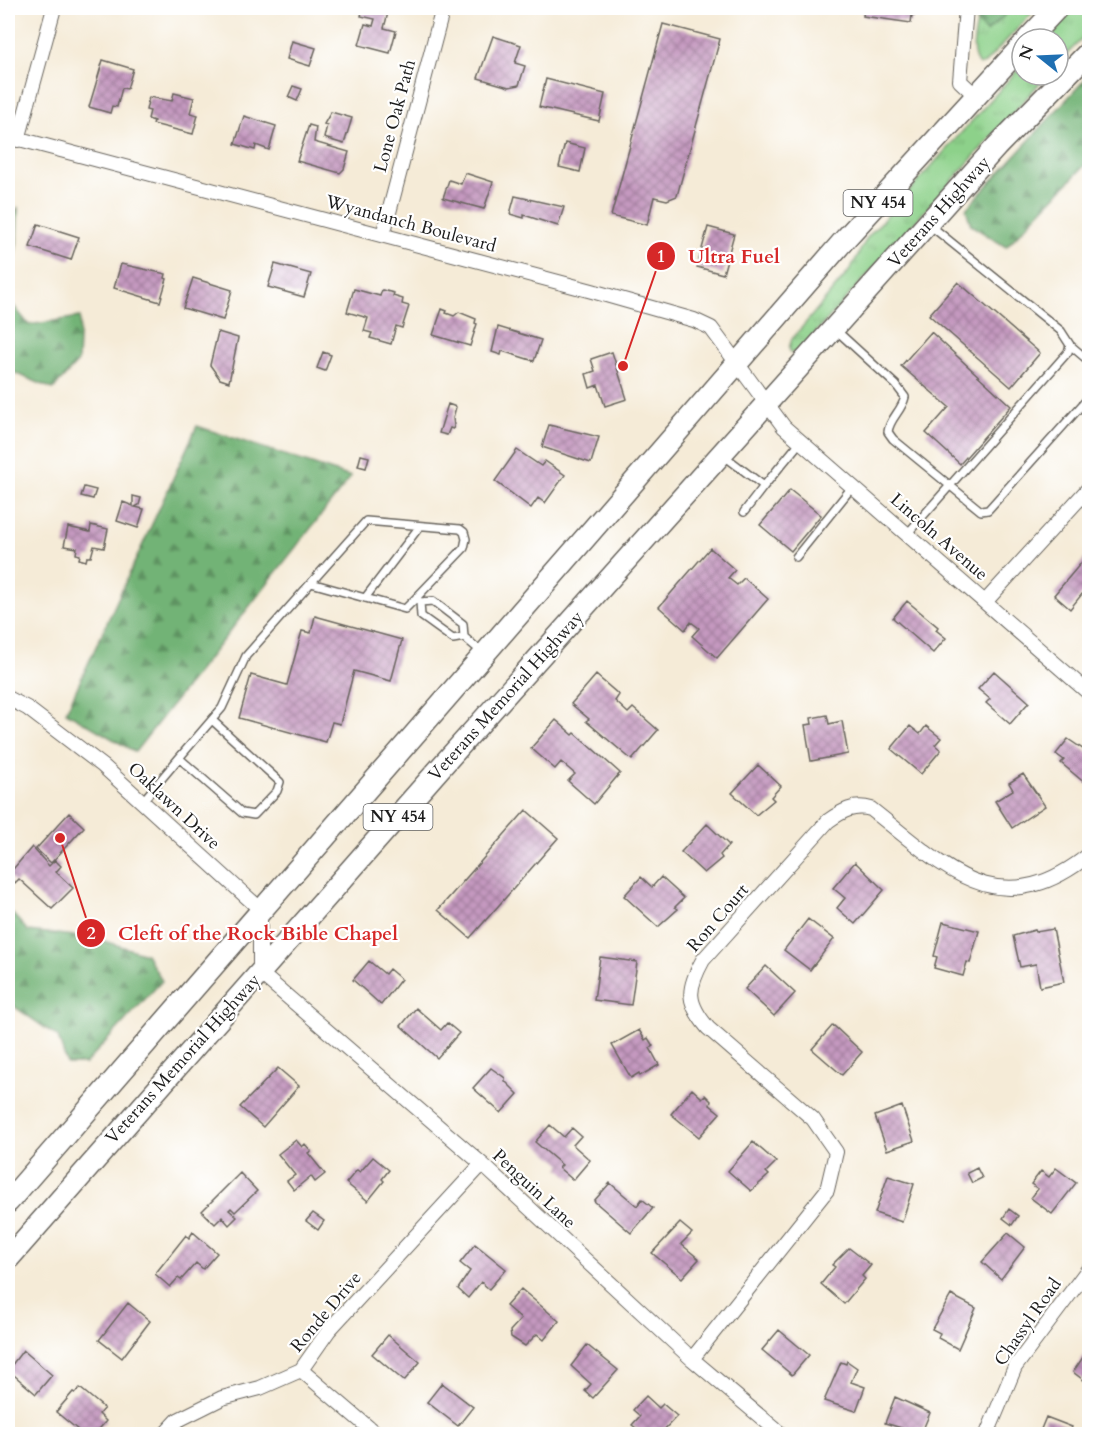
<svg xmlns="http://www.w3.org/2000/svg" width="1097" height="1442" viewBox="0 0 1097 1442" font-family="Cardo,serif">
<defs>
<pattern id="grass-tufts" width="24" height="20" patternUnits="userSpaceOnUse" patternTransform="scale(1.5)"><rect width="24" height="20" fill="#8dd18a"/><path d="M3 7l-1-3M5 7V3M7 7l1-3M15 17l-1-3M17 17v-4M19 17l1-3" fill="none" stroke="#79b376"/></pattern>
<pattern id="forest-firs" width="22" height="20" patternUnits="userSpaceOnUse" patternTransform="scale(1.5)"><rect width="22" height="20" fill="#72b376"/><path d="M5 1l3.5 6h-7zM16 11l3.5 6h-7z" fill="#5d9160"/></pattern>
<pattern id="building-cross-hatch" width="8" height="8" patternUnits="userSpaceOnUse" patternTransform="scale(1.5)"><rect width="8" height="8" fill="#c599c0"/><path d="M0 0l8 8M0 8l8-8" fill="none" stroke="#9f7c9b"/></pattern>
</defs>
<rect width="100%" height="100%" fill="#fff"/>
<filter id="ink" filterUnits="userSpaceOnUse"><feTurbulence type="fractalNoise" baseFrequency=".0167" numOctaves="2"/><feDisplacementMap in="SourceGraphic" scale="12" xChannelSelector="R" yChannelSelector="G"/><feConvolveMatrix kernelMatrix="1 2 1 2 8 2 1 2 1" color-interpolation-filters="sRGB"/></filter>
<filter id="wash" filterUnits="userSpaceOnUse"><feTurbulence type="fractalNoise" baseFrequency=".008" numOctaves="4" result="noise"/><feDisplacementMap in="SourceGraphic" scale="24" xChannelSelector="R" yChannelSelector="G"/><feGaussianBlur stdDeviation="1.35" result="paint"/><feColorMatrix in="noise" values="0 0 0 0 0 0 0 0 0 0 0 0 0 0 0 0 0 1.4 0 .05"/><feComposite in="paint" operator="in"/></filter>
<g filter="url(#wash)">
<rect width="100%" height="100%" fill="#f5ebd7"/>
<path fill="url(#grass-tufts)" stroke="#547653" stroke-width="1.5" d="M1013,8h24l-52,55 -6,2c-10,-12 -4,-29 -2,-43l9,9z
M1074,8h15v24l-31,31v-24h-13z
M1022,65v10h25l-248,276 -8,2 -2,-5 3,-9 58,-69 17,-32z"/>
<path fill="url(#forest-firs)" stroke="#476849" stroke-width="1.5" d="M980,8h33l-27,24 -9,-10z
M1089,75v86l-83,86 -35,-22 -5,-16z
M18,207l-1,36 -9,50v-69z
M8,299l21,26 51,-8 -2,45 -25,27 -45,-19z
M197,426l154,51 -216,275 -69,-40z
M8,909l20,22 66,7 52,16 16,27 -77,83h-18l-9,-27 -50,-35z"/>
<g id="blocks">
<path fill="url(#building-cross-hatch)" d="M363,8l26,1 -5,19 12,3 -6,22 -31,-8 6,-21 8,2 2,-7 -14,-3z
M864,8h53l-2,7h-3l-1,8 -48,-7z
M663,24l57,15 -43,157 -10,4 -13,-3 -7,28 -36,-9z
M493,36l28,9 -6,18 10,3 -6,19 -10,2 -31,-9z
M292,41l24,7 -6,18 -23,-7z
M103,60l30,9 -6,20 -5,-1 -5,19 -5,-1 -2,7 -21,-6z
M546,79l59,15 -6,27 -60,-14z
M293,86l9,3 -5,12 -9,-4z
M174,93l20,5 -4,15 8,2 -5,19 -40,-10 1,-3 -6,-2 2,-8 -4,-1 3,-13 23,4z
M331,112l21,6 -8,26 -20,-6 3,-13 -3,-1z
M244,116l32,10 -7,24 -13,-5 -1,5 -20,-6z
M309,125l7,2 -2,15 35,10 -5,17 -4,4 -43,-12z
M565,143l20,5 -5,24 -21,-5z
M465,173l28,9 -9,27 -41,-11 6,-18 12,4z
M515,196l49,11 -6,19 -34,-11v3l-14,-4z
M38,224l41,13 -8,23 -41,-13z
M708,227l26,7 -11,40 -26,-7z
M121,264l45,10 -1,4 2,1 -7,23 -46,-14z
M275,264l36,10 -7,23 -36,-10z
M193,278l39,12 -9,30 -40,-12z
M958,282l82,71 -29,34 -82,-72z
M354,289l26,7 2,-6 12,3 -1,3 10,3 -1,5 7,2 -7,22 -6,-2 -5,18 -21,-6 2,-5 -8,-2 4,-13 -21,-6z
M442,309l5,2 -1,2 8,3 5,-4 17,7 -1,4 2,1 -7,22 -37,-11z
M498,327l43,13 -7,21 -32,-10 -1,4 -9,-3z
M218,332l20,6 -9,44 -9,-3 -10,-14z
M931,332l80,74 -51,58 -34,-31 23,-26 -48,-41z
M323,352l8,3 -6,16 -8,-3z
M612,352l15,47 -22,7 -7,-21 -8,3 -4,-14 9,-3 -4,-12z
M448,404l8,3 -3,11 1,8 -1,3 -3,-1 -3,7 -8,-2z
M549,425l50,12 -8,26 -49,-16z
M517,450l24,16 4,-5 20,14 -20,28 -7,-5 -7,10 -36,-27z
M361,455l8,2 -3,11 -8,-2z
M84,487l12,3 -3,9 -12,-3z
M790,490l31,25 -30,36 -31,-26z
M133,496l8,2 -2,7 -4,2 9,2 -6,19 -21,-7 6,-19 10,4z
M91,525l17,4 -4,19 -10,-2 -3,11h-4l-1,4 -7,-2 1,-4 -4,-1 1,-6 -13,-2 4,-19 22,5z
M710,548l25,22 -7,8 9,7 7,-7 24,21 -51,59 -25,-22 7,-8 -8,-6 -6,8 -26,-23z
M1087,556l3,2v34l-5,5 -3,-3 -12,15 -16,-14z
M907,601l31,26 -2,3 10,8 -13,15 -40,-35z
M315,616l87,24 -11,41 -37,-10 -14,53 -8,-2 -6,20 -87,-24 12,-43 36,10 15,-54 9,2z
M994,671l35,31 -19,22 -24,-21 4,-4 -12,-10z
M596,675l23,20 -4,6 13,12 5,-5 25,22 -26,30 -46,-39 3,-2 -18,-15z
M827,715l2,9 13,-3 6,33 -37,7 -6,-36 7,-1 -1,-6z
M556,720l17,15 2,-2 45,40 -26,31 -26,-23 7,-7 -14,-12 -6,7 -24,-21z
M910,726l10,8 6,-8 15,12 -6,7 6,5 -20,24 -30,-25z
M1068,739l22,15v26l-4,4 -25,-21 3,-3 -8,-6z
M758,765l23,21 -10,11 3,3 -18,15 -24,-22z
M1023,774l22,32 -33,22 -17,-27 18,-11 -4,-7z
M526,810l32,28 -88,100 -32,-28z
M69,813l15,14 -33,36 -15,-14z
M707,824l22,21 -9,10 2,3 -18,15 -23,-21z
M32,847l17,19 6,-6 6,6 -5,6 17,16 -21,21 -33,-30 -4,4 -7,-8z
M855,862l29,28 -29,34 -18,-16 8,-10 -12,-10z
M641,877l11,10 9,-10 23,21 -9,9 3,2 -20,18 -34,-31z
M808,919l26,20 -24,31 -26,-20z
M943,922l36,9 -9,32 -3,-1 -4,14 -29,-8 3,-11 -3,-1z
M1053,929l11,53 -24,5 -4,-23 -16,3 -7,-31 22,-6 1,2z
M600,957l37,5 -6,43 -37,-5z
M369,961l16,13 4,-5 12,10 -20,26 -28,-25z
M766,966l29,27 -21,23 -29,-27z
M416,1008l25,22 6,-7 12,10 -22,25 -36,-32z
M833,1025l29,27 -20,23 -30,-26z
M639,1030l6,10 3,-2 5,8 -3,2 9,17 -19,11 -1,-3 -8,5 -19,-33z
M278,1068l21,18 -36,41 -23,-20z
M491,1068l14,10v3l13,13 -17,19 -28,-25z
M692,1089l10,9 3,-3 6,6 -1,4 10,8 -21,24 -28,-23z
M902,1106l12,35 -27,9 -12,-34z
M550,1125l14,12 8,-9 9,8 -8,9 17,15 -17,20 -14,-12 3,-3 -27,-23z
M296,1140l6,7 3,-3 6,7 -3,2 17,21 -10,8 -4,-6 -17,14 -7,-9 8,-6 -17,-21z
M753,1142l23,20 -10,10 3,3 -18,16 -23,-20z
M373,1157l16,13 -7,9 2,2 -16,20 -22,-18 11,-13 3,2z
M977,1168l5,10 -10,5 -5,-10z
M1056,1168l20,15 -24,31 -21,-16 7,-9 -7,-5 10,-13 8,6z
M240,1173l17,18 -22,21 -4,-4 -2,2 8,7 -8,8 -7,-8 -7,7 -13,-13z
M888,1176l26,8 -12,38 -27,-9z
M610,1183l27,23 5,-7 11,9 -22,25 -37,-32z
M1009,1209l9,7 -6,9 -9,-7z
M313,1213l11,8 -6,9 -12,-9z
M680,1223l12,10 -11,11 18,15 -17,19 -30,-25z
M193,1232l24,21 -14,16 -7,-6 -15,17 -3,-2 -8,9 -15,-13 31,-39 3,3z
M1008,1233l17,14 -24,32 -19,-17z
M475,1244l31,25 -17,20 -8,-7 -13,16 -10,-9 12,-18 -10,-8z
M849,1248l22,17 -9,11 3,3 -21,25 -23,-20 14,-17 -3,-2z
M521,1289l38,32 -15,19 -7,-6 -12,12 -14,-9 -1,-6 11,-12 -15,-13z
M951,1295l25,13 -18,41 -20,-11 2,-5 -8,-4z
M128,1303l22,18 -28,37 -23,-18z
M779,1330l30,25 -17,20 -30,-25z
M388,1335l32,27 -16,19 -32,-27z
M587,1345l31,25 -25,28 -8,-7 6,-7 -20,-18z
M1090,1347v38l-17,-13z
M23,1350l29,25 -16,19 -28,-24z
M847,1361l10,7 -6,14 14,5 -9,24 -32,-10 17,-39 5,2z
M442,1383l31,24 -15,19 -31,-24z
M80,1388l24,20 -5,6 7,7 -11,13h-12l-27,-22 17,-20 2,1z
M646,1396l13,12 4,-4 14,12 -17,18 -7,-4 -4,4h-5l-12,-9 8,-9 -7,-6z
M895,1397l35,16 -9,21 -36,-11z
M1046,1417l26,10 -3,7h-30z"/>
</g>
</g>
<g filter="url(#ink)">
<use href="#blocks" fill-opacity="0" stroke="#68645d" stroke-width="1.5"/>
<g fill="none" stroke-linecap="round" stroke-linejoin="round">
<defs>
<path id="lane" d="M837,331l59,54 9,12c-3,14 -16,22 -17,35l5,7 88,72 7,-1 102,-114
M1070,345l20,17
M723,455l41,31 37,-45
M744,512l20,-26
M908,533l160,-181 2,-7 -9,-14 -130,-105
M796,557l57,-71
M311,583l94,26 11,-11
M365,598l55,-72
M420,602l13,-1 30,23 1,13 19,16
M212,720l68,62 -3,9 -23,24 -12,-2 -63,-55 43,-50 24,-52 120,-135 94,8 4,3 2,7 -2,9 -48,50 4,4 1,14 32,23 11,-2
M142,802l37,-44"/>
<path id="street" d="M966,8l-6,73 16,15
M8,136l584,155 102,29 17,8 73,99 306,267
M18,140l36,-132
M383,235l60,-227
M985,602l105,-115
M8,698l19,10 76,58 157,143v64l222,191 210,195 89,75
M692,1359l135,-169 9,-38 -23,-33 -105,-91c-22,-26 -21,-39 -5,-68l125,-139c14,-10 26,-17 43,-12 73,57 127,119 219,45
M301,1370l75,64
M165,1434l13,-14 44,-22 38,-10 41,-18 28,-40 153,-166
M987,1434l28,-67 75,-100"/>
<path id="primary" d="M1028,39l29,-31
M8,1202l838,-964 176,-192
M8,1259l433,-492 556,-621 93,-95"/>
</defs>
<use href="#lane" stroke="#68645d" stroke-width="10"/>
<use href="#street" stroke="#68645d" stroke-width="16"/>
<use href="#primary" stroke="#68645d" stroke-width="24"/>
<use href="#lane" stroke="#fff" stroke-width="7"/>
<use href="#street" stroke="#fff" stroke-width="14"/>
<use href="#primary" stroke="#fff" stroke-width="21"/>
</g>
</g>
<g text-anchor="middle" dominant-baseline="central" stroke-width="4.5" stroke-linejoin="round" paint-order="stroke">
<g fill="#fff" stroke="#606060" stroke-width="1.5">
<rect x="843.5" y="190" width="69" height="26" rx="4.5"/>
<rect x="363.5" y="804" width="69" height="26" rx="4.5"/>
</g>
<g font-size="16" font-weight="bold" fill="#1c1c1c">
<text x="878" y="203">NY 454</text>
<text x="398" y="817">NY 454</text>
</g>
<g font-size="18" fill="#1c1c1c" stroke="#fff">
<text transform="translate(395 116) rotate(-75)">Lone Oak Path</text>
<text transform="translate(939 212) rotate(-48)">Veterans Highway</text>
<text transform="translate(411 224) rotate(15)">Wyandanch Boulevard</text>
<text transform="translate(939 537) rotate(41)">Lincoln Avenue</text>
<text transform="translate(506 696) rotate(-48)">Veterans Memorial Highway</text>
<text transform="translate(174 806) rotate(43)">Oaklawn Drive</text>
<text transform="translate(718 918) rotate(-49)">Ron Court</text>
<text transform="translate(183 1059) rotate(-48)">Veterans Memorial Highway</text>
<text transform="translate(534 1189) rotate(43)">Penguin Lane</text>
<text transform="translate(326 1312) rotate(-50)">Ronde Drive</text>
<text transform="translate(1028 1322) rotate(-55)">Chassyl Road</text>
</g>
</g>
<path fill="none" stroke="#d62828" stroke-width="2" d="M623 366L661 256M60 838L91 933"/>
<g fill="#d62828" stroke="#fff" stroke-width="2">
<circle cx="623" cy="366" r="6"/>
<circle cx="60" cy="838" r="6"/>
<circle cx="661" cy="256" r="15"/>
<circle cx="91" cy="933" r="15"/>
</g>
<g font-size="18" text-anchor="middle" font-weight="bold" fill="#fff">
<text x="661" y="262">1</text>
<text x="91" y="939">2</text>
</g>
<g font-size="20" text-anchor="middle" font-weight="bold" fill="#d62828" stroke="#fff" stroke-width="4.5" stroke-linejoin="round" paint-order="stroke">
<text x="734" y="263">Ultra Fuel</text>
<text x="258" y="940">Cleft of the Rock Bible Chapel</text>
</g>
<rect width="1097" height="1442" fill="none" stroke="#fff" stroke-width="30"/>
<g transform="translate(1040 57) rotate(288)"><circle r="28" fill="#ffffff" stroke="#a4a4a4" stroke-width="1.5"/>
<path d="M0-4.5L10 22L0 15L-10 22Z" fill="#1f6fb2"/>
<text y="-9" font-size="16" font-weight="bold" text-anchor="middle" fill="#1c1c1c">N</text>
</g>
</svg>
